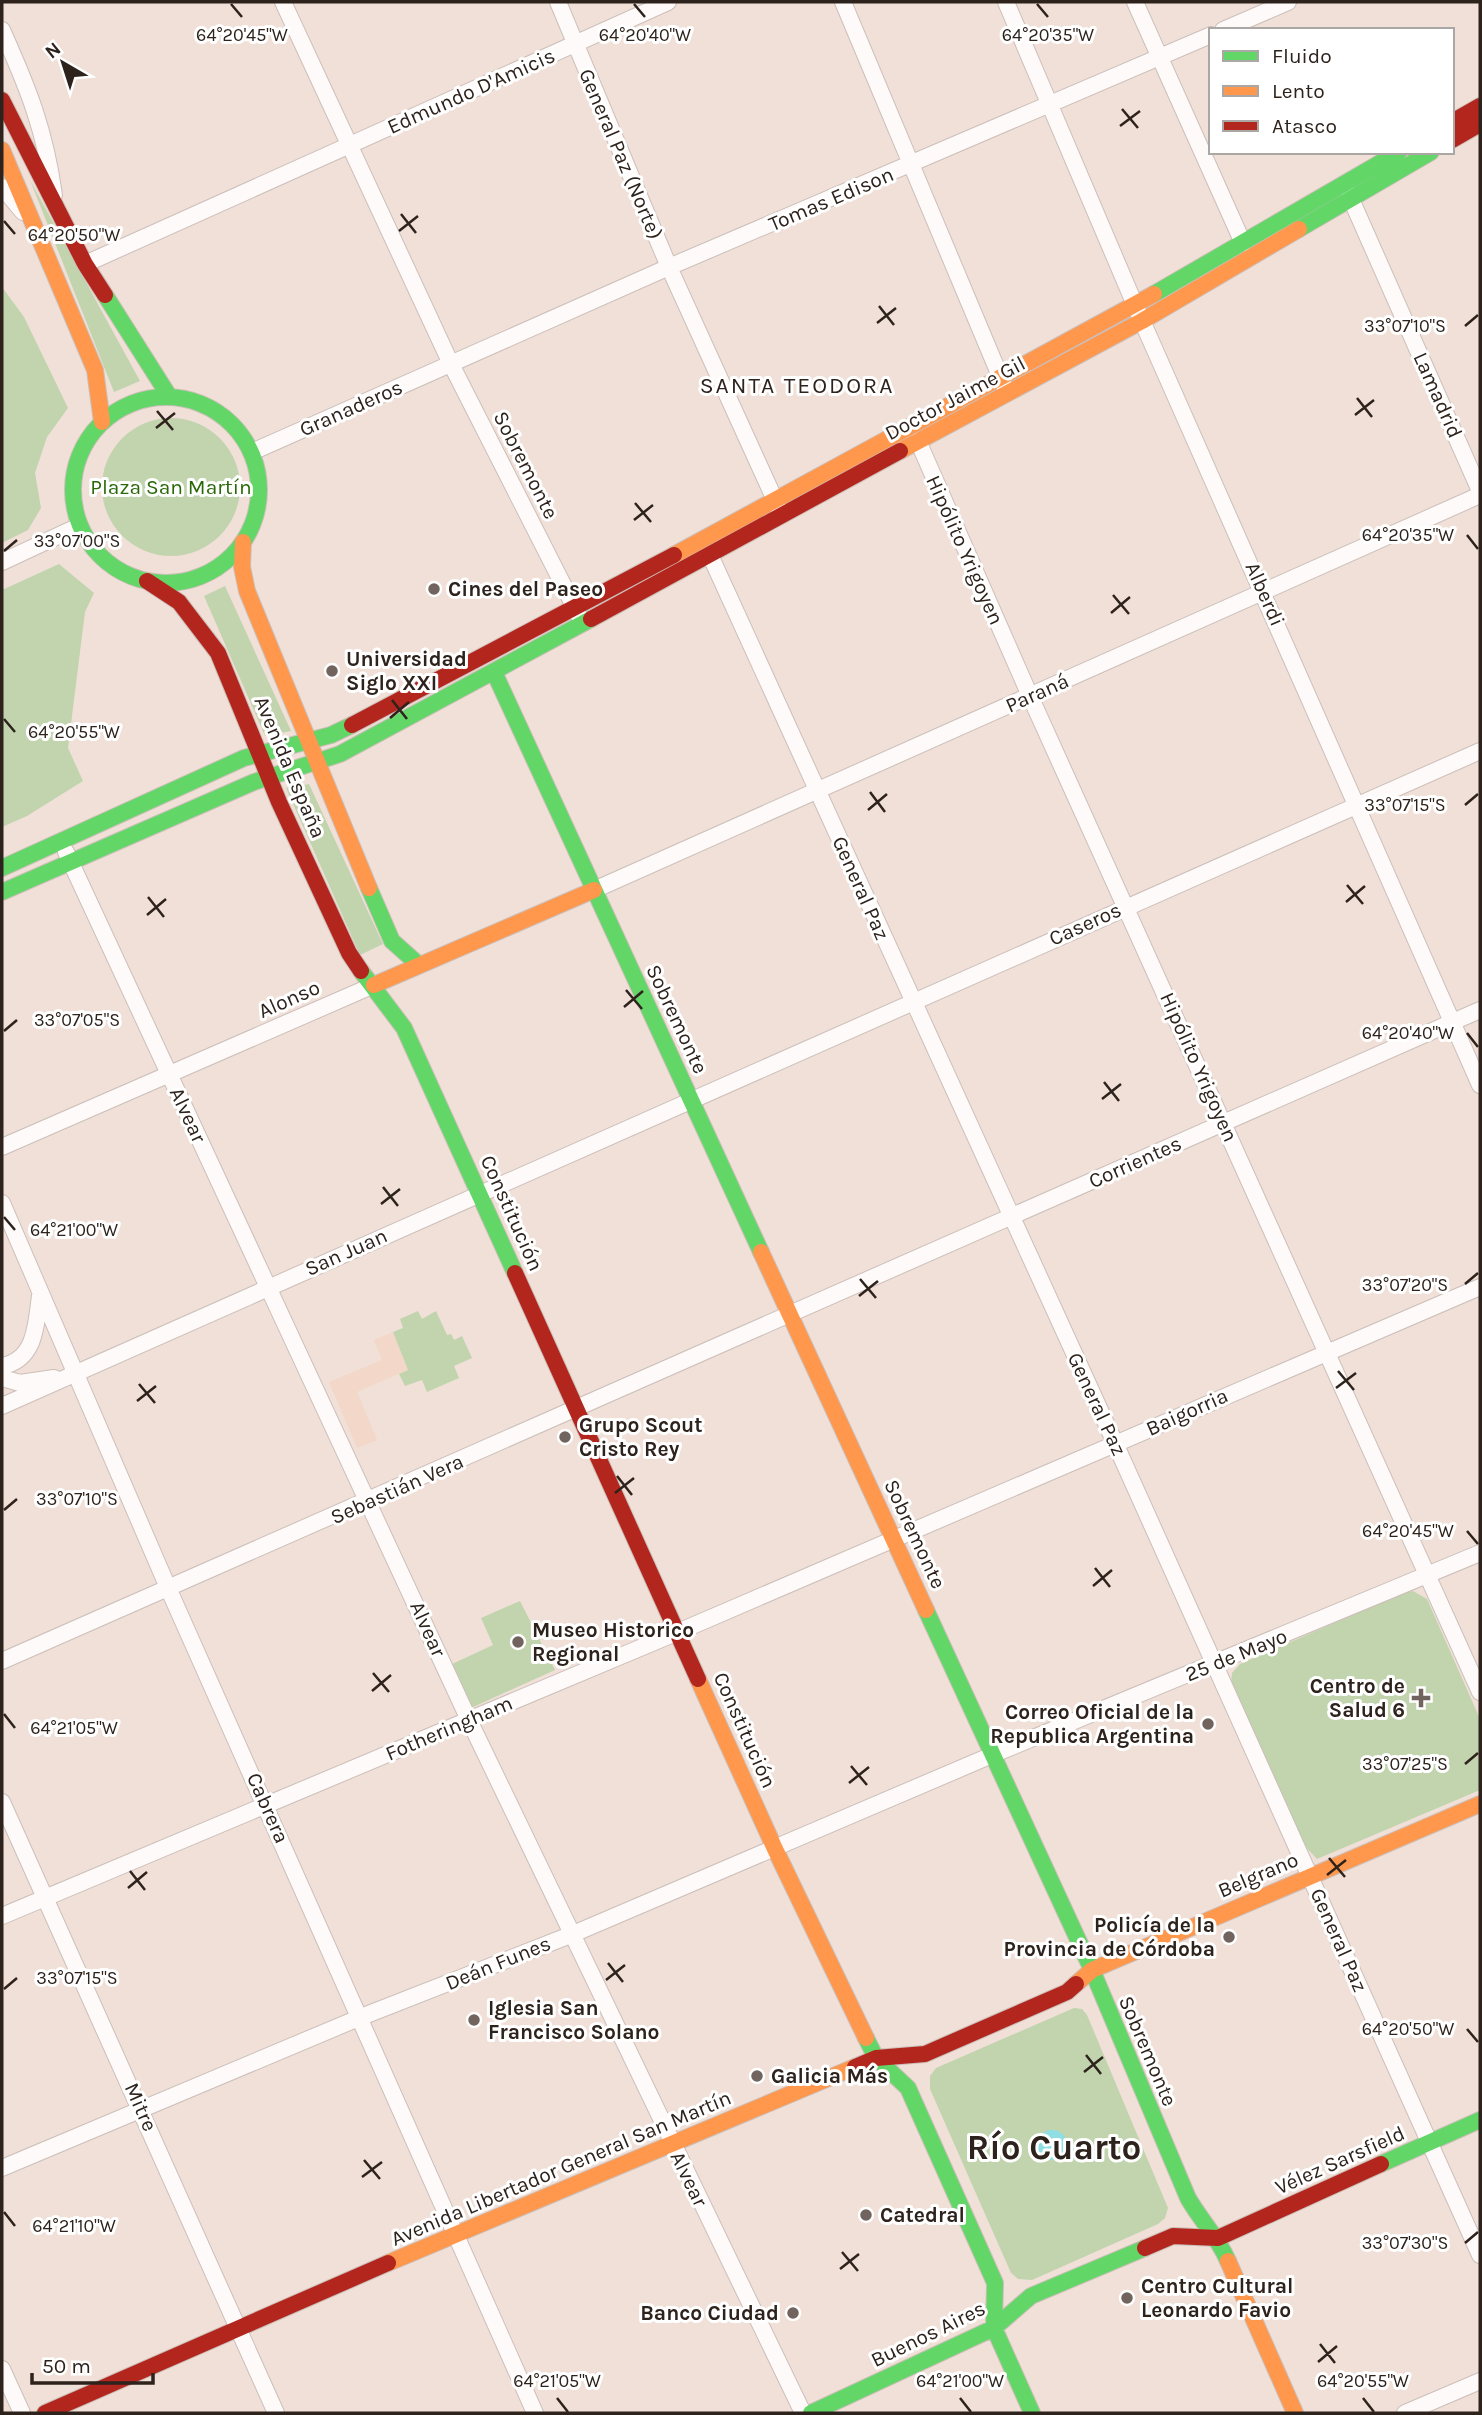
<svg xmlns="http://www.w3.org/2000/svg" width="1482" height="2415" viewBox="0 0 1482 2415" font-family="Karla,sans-serif">
<rect width="100%" height="100%" fill="#f0e0d8"/>
<path fill="#f3d7c9" d="M393,1332l15,38 -51,22 20,48 -20,8 -28,-66 53,-22 -8,-20z"/>
<path fill="#c1d4ae" d="M30,180l110,201 -26,11z
M2,287l22,30 44,91 -21,29 -12,36 6,35 -13,22 -26,13z
M102 487a69 69 0 1 1 138 0a69 69 0 1 1-138 0Z
M59,564l35,29 -9,19 -17,136 15,33 -56,35 -25,11v-237z
M225,586l66,145 -26,5 -61,-140z
M309,784l74,160 -23,11 -74,-167z
M418,1311l4,8 14,-8 11,24 4,-1 3,6 8,-4 10,22 -18,8 5,12 -32,14 -5,-12 -17,6 -6,-12 9,-4 -15,-38 10,-4 -3,-9z
M1413,1591l14,8 53,120v71l-163,69 -15,-16 -71,-159 1,-11 8,-9 163,-71z
M520,1601l35,69 -84,38 -19,-44 41,-19 -12,-27z
M1074,2008l8,1 5,6 81,193 -3,10 -7,6 -126,56 -14,-1 -7,-6 -81,-184v-13l6,-8z"/>
<path fill="#8fdee4" d="M1037 2145a15 15 0 1 1 30 0a15 15 0 1 1-30 0Z"/>
<g fill="none" stroke-linecap="round" stroke-linejoin="round">
<defs>
<path id="street" d="M283,2l168,362 129,254
M558,2l111,265 110,242
M843,2l162,386
M1006,2l129,303 345,780
M1135,2l108,241
M2,30c26,58 43,100 52,165
M1223,30l65,-28
M2,187l21,25
M1347,190l133,301
M85,264l583,-262
M918,441l112,255 450,996
M252,452l417,-185 542,-232
M710,555l405,888 365,812
M2,562l77,-36
M66,852l403,868 334,693
M594,890l886,-395
M2,1147l372,-162
M2,1203l167,387 366,823
M2,1366c34,-6 34,-42 38,-70
M2,1378l18,5 34,-5
M2,1406l1478,-655
M2,1661l1478,-651
M2,1802l274,611
M2,1916l676,-284 802,-345
M2,2168l359,-151 212,-83 419,-179 488,-202
M2,2369l20,44
M1405,2413l75,-32"/>
<path id="fast" d="M1299,229l132,-77
M1154,294l245,-142
M105,295l64,101
M73 490a93 93 0 1 1 186 0a93 93 0 1 1-186 0Z
M494,672l267,580
M2,868l242,-110 87,-23 21,-10
M369,888l23,53 27,24
M2,892l252,-110 86,-28 251,-135
M361,971l43,57 111,245
M926,1610l166,360 96,228c13,23 30,39 40,63
M866,2038l10,20 32,30 87,195 -1,45 38,85
M1381,2164l99,-44
M811,2413l183,-85 37,-32 114,-48"/>
<path id="slow" d="M2,150l93,220 7,52
M900,451l242,-130 157,-92
M243,542l-1,25 5,24 122,297
M674,555l480,-261
M374,985l220,-95
M761,1252l165,358
M698,1679l77,170 91,189
M1076,1984l16,-14 388,-166
M1228,2261l67,152
M388,2263l467,-196"/>
<path id="jam" d="M2,100l83,164 20,31
M1452,122l28,-16
M1452,140l28,-16
M147,581l32,21 39,51 61,149 70,151 12,18
M591,619l309,-168
M352,725l322,-170
M515,1273l183,406
M855,2067l21,-9 49,-4 142,-62 9,-8
M1145,2248l28,-12 45,2 163,-74
M45,2413l343,-150"/>
</defs>
<use href="#street" stroke="#ccbfb9" stroke-width="18"/>
<use href="#fast" stroke="#ccbfb9" stroke-width="18"/>
<use href="#slow" stroke="#ccbfb9" stroke-width="18"/>
<use href="#jam" stroke="#ccbfb9" stroke-width="18"/>
<use href="#street" stroke="#fdfaf9" stroke-width="16"/>
<use href="#fast" stroke="#63d668" stroke-width="16"/>
<use href="#slow" stroke="#ff974d" stroke-width="16"/>
<use href="#jam" stroke="#b3261e" stroke-width="16"/>
</g>
<path fill="none" stroke="#2d221c" stroke-width="2.5" d="M231,4l11,13M634,4l11,13M1037,4l11,13M1122,109l16,19M1120,126l20,-15M401,214l15,19M4,221l11,13M399,231l19,-15M879,306l15,19M877,323l19,-15M1465,326l13,-11M1357,398l15,19M157,411l16,19M1355,415l19,-15M156,428l19,-15M635,503l16,19M634,520l19,-15M1467,535l11,14M4,551l13,-11M1113,595l16,19M1111,613l19,-16M392,700l15,19M390,718l19,-16M4,719l11,13M870,792l15,20M1465,805l13,-11M868,810l19,-16M1347,885l16,19M148,897l16,20M1346,902l19,-16M147,915l19,-16M626,990l16,19M624,1007l19,-16M4,1031l13,-11M1467,1033l11,14M1104,1082l15,19M1102,1099l19,-15M383,1187l15,19M381,1204l19,-15M4,1217l11,13M860,1279l16,19M1465,1284l13,-11M859,1296l19,-15M1338,1371l16,19M139,1384l16,19M1336,1388l20,-15M137,1401l19,-15M617,1476l15,19M615,1493l19,-15M4,1510l13,-11M1467,1531l11,13M1095,1568l15,19M1093,1586l19,-16M373,1673l16,19M372,1691l19,-16M4,1714l11,14M1465,1764l13,-11M851,1766l16,19M849,1783l20,-16M1329,1858l16,19M130,1871l15,19M1327,1875l19,-15M128,1888l19,-16M608,1963l15,19M606,1980l19,-15M4,1989l13,-11M1467,2029l11,13M1086,2055l15,19M1084,2072l19,-15M364,2160l16,19M362,2177l20,-15M4,2212l11,14M1465,2243l13,-11M842,2252l16,19M840,2269l19,-15M1320,2344l15,19M1318,2362l19,-16M557,2398l11,14M960,2398l11,14M1363,2398l11,14"/>
<g fill="#71645e" stroke="#fff" stroke-width="2.5">
<circle cx="434" cy="589" r="7"/>
<circle cx="332" cy="671" r="7"/>
<circle cx="565" cy="1437" r="7"/>
<circle cx="518" cy="1642" r="7"/>
<path d="M1417.5 1687.5h7v7h7v7h-7v7h-7v-7h-7v-7h7z"/>
<circle cx="1208" cy="1724" r="7"/>
<circle cx="1229" cy="1937" r="7"/>
<circle cx="474" cy="2020" r="7"/>
<circle cx="757" cy="2076" r="7"/>
<circle cx="866" cy="2215" r="7"/>
<circle cx="1127" cy="2298" r="7"/>
<circle cx="793" cy="2313" r="7"/>
</g>
<g text-anchor="middle" dominant-baseline="central" stroke-width="6" stroke-linejoin="round" paint-order="stroke">
<g font-size="21" fill="#2d221c" stroke="#fff">
<text transform="translate(471 91) rotate(-24)">Edmundo D'Amicis</text>
<text transform="translate(621 154) rotate(67)">General Paz (Norte)</text>
<text transform="translate(831 199) rotate(-23)">Tomas Edison</text>
<text transform="translate(1438 395) rotate(66)">Lamadrid</text>
<text transform="translate(955 398) rotate(-28)">Doctor Jaime Gil</text>
<text transform="translate(351 408) rotate(-24)">Granaderos</text>
<text transform="translate(526 465) rotate(63)">Sobremonte</text>
<text transform="translate(965 550) rotate(66)">Hipólito Yrigoyen</text>
<text transform="translate(1265 594) rotate(66)">Alberdi</text>
<text transform="translate(1037 693) rotate(-24)">Paraná</text>
<text transform="translate(290 767) rotate(67)">Avenida España</text>
<text transform="translate(861 888) rotate(66)">General Paz</text>
<text transform="translate(1085 924) rotate(-24)">Caseros</text>
<text transform="translate(289 999) rotate(-24)">Alonso</text>
<text transform="translate(677 1019) rotate(65)">Sobremonte</text>
<text transform="translate(1199 1067) rotate(66)">Hipólito Yrigoyen</text>
<text transform="translate(188 1115) rotate(65)">Alvear</text>
<text transform="translate(1135 1162) rotate(-24)">Corrientes</text>
<text transform="translate(512 1213) rotate(66)">Constitución</text>
<text transform="translate(346 1252) rotate(-24)">San Juan</text>
<text transform="translate(1097 1404) rotate(65)">General Paz</text>
<text transform="translate(1187 1412) rotate(-24)">Baigorria</text>
<text transform="translate(397 1489) rotate(-24)">Sebastián Vera</text>
<text transform="translate(915 1534) rotate(65)">Sobremonte</text>
<text transform="translate(428 1629) rotate(66)">Alvear</text>
<text transform="translate(1236 1655) rotate(-22)">25 de Mayo</text>
<text transform="translate(449 1728) rotate(-23)">Fotheringham</text>
<text transform="translate(745 1730) rotate(66)">Constitución</text>
<text transform="translate(268 1808) rotate(66)">Cabrera</text>
<text transform="translate(1258 1875) rotate(-23)">Belgrano</text>
<text transform="translate(1339 1940) rotate(66)">General Paz</text>
<text transform="translate(498 1963) rotate(-22)">Deán Funes</text>
<text transform="translate(1148 2051) rotate(67)">Sobremonte</text>
<text transform="translate(141 2107) rotate(66)">Mitre</text>
<text transform="translate(1340 2160) rotate(-24)">Vélez Sarsfield</text>
<text transform="translate(561 2168) rotate(-23)">Avenida Libertador General San Martín</text>
<text transform="translate(689 2179) rotate(64)">Alvear</text>
<text transform="translate(928 2334) rotate(-26)">Buenos Aires</text>
</g>
<g font-size="21" fill="#296807" stroke="#fff">
<text x="171" y="487">Plaza San Martín</text>
</g>
<g font-size="21" font-weight="bold" fill="#2d221c" stroke="#fff" text-anchor="start">
<text x="448" y="589">Cines del Paseo</text>
<text x="346" y="659">Universidad<tspan x="346" dy="24">Siglo XXI</tspan></text>
<text x="579" y="1425">Grupo Scout<tspan x="579" dy="24">Cristo Rey</tspan></text>
<text x="532" y="1630">Museo Historico<tspan x="532" dy="24">Regional</tspan></text>
<text x="1405" y="1686" text-anchor="end">Centro de<tspan x="1405" dy="24">Salud 6</tspan></text>
<text x="1194" y="1712" text-anchor="end">Correo Oficial de la<tspan x="1194" dy="24">Republica Argentina</tspan></text>
<text x="1215" y="1925" text-anchor="end">Policía de la<tspan x="1215" dy="24">Provincia de Córdoba</tspan></text>
<text x="488" y="2008">Iglesia San<tspan x="488" dy="24">Francisco Solano</tspan></text>
<text x="771" y="2076">Galicia Más</text>
<text x="880" y="2215">Catedral</text>
<text x="1141" y="2286">Centro Cultural<tspan x="1141" dy="24">Leonardo Favio</tspan></text>
<text x="779" y="2313" text-anchor="end">Banco Ciudad</text>
</g>
<g font-size="23" letter-spacing="2" fill="#2d221c" stroke="#fff">
<text x="797" y="385">SANTA TEODORA</text>
</g>
<g font-size="35" font-weight="bold" fill="#2d221c" stroke="#fff">
<text x="1054" y="2147">Río Cuarto</text>
</g>
</g>
<g font-size="18" text-anchor="middle" fill="#2d221c" stroke="#fff" stroke-width="6" stroke-linejoin="round" paint-order="stroke">
<text x="242" y="41">64°20'45"W</text>
<text x="645" y="41">64°20'40"W</text>
<text x="1048" y="41">64°20'35"W</text>
<text x="74" y="241">64°20'50"W</text>
<text x="1405" y="332">33°07'10"S</text>
<text x="1408" y="541">64°20'35"W</text>
<text x="77" y="547">33°07'00"S</text>
<text x="74" y="738">64°20'55"W</text>
<text x="1405" y="811">33°07'15"S</text>
<text x="77" y="1026">33°07'05"S</text>
<text x="1408" y="1039">64°20'40"W</text>
<text x="74" y="1236">64°21'00"W</text>
<text x="1405" y="1291">33°07'20"S</text>
<text x="77" y="1505">33°07'10"S</text>
<text x="1408" y="1537">64°20'45"W</text>
<text x="74" y="1734">64°21'05"W</text>
<text x="1405" y="1770">33°07'25"S</text>
<text x="77" y="1984">33°07'15"S</text>
<text x="1408" y="2035">64°20'50"W</text>
<text x="74" y="2232">64°21'10"W</text>
<text x="1405" y="2249">33°07'30"S</text>
<text x="557" y="2387">64°21'05"W</text>
<text x="960" y="2387">64°21'00"W</text>
<text x="1363" y="2387">64°20'55"W</text>
</g>
<rect width="1482" height="2415" fill="none" stroke="#2d221c" stroke-width="7"/>
<rect x="1209" y="28" width="245" height="126" fill="#ffffff" stroke="#aba7a4" stroke-width="2"/>
<rect x="1223" y="51" width="35" height="10" fill="#63d668" stroke="#aba7a4" stroke-width="2"/>
<text x="1272" y="63" font-size="21" fill="#2d221c">Fluido</text>
<rect x="1223" y="86" width="35" height="10" fill="#ff974d" stroke="#aba7a4" stroke-width="2"/>
<text x="1272" y="98" font-size="21" fill="#2d221c">Lento</text>
<rect x="1223" y="121" width="35" height="10" fill="#b3261e" stroke="#aba7a4" stroke-width="2"/>
<text x="1272" y="133" font-size="21" fill="#2d221c">Atasco</text>
<g transform="translate(63 63) rotate(321)" stroke="#ffffff" stroke-width="5" paint-order="stroke">
<path d="M0-5L12 26L0 18L-12 26Z" fill="#2d221c"/>
<text y="-10" font-size="19" font-weight="bold" text-anchor="middle" fill="#2d221c">N</text>
</g>
<path d="M32 2373v10h121v-10" fill="none" stroke="#2d221c" stroke-width="3.5"/>
<text x="42" y="2373" font-size="21" fill="#2d221c" stroke="#ffffff" stroke-width="5" paint-order="stroke">50 m</text>
</svg>
